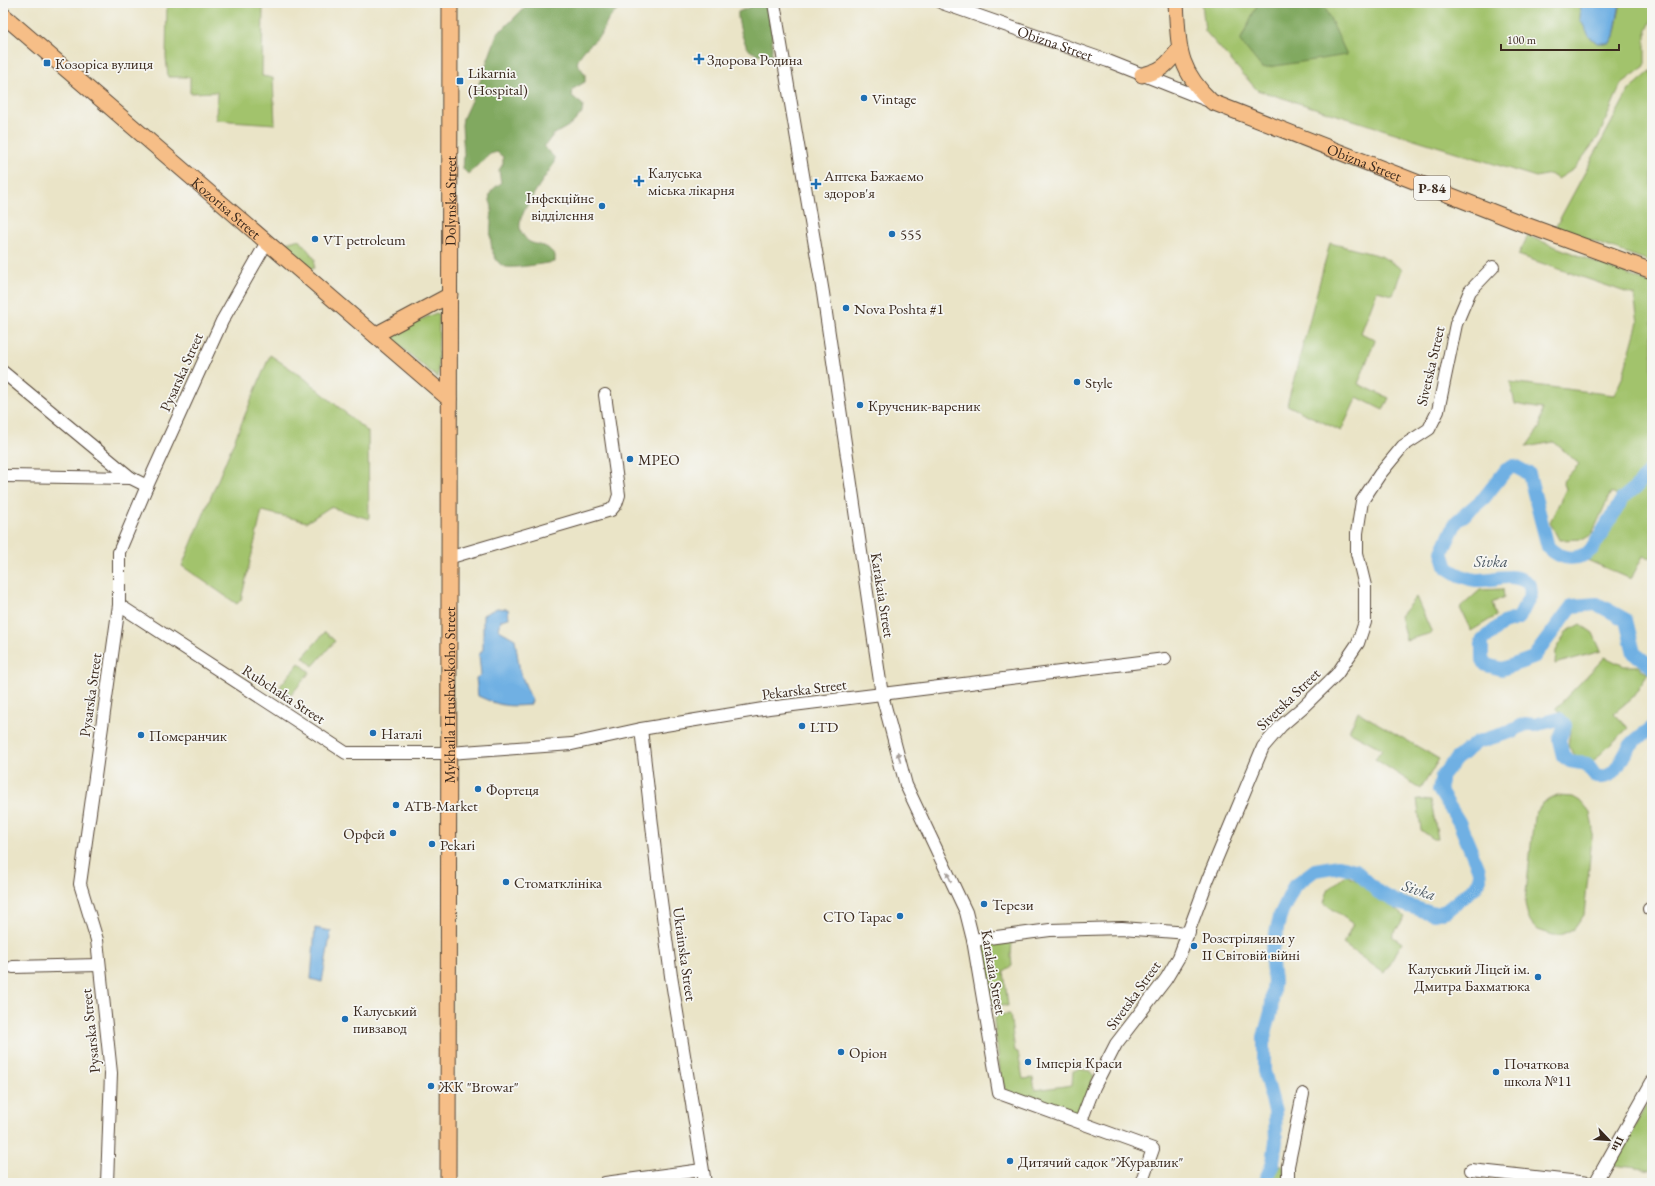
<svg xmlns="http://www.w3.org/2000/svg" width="1655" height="1186" viewBox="0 0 1655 1186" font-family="'EB Garamond',serif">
<rect width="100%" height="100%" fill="#f6f6f2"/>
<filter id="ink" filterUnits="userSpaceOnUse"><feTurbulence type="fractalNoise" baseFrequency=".025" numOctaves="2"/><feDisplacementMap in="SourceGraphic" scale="8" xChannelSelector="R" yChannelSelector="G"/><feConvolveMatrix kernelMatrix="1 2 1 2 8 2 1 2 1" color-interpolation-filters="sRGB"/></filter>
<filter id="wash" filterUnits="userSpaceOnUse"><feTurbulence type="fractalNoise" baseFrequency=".012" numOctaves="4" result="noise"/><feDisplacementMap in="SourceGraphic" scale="16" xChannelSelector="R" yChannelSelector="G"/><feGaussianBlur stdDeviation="0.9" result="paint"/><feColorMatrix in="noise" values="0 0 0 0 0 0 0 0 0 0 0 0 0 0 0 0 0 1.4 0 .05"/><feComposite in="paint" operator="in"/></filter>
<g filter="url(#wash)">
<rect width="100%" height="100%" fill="#eae4c7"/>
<path fill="#a2c36c" stroke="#6e7645" d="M167,3h96l-1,73 11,2 2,46 -59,-4 1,-28 -27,1v-16h-22l-2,-20z
M1202,3h379l-1,2 9,31 8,7h13l4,-7 7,-33h31v16l-7,16v31l-24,18 -22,52 -25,33 -16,10 -8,-5 -14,3 -279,-87 -52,-59z
M1652,70v192l-97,-34 74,-138z
M1528,236l124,48v180l-19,21 -15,12 -7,-5 -19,42 -8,5 -25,1 -9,-18 16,-33 -3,-8 16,-17 -25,-22 -28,5 14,-20 2,-18 -27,-5 -5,-22 104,13 9,-19 15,-54 -4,-27 -116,-40z
M299,239l16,20 -1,9 -6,3 -25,-25 3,-3z
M1330,243l51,13 21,13 -9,26 -16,-4 -16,42 14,7 -17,44 31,14 -6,12 -26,-13 -16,34 -54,-26z
M436,313l3,1v4l-1,60 -49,-41 6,-6z
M270,355l33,22 65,55 1,87 -39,-12 -23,15 -45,-11 -21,89 -4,4 -55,-38z
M1652,473v85l-9,-2 -12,23 -44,-19 38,-59 13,-11z
M1503,589l1,8 -12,6 4,13 -25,15 -11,-23 20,-18z
M1416,597l16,36 -26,7 -6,-24z
M1580,624l13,9 8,18 -46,13 1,-13 10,-19z
M325,632l10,9 -22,25 -10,-9z
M1605,657l19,9h14l10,8 -15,23 -19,16 14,15 -38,36 -13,-6 -9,-12 3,-23 -15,-15z
M299,663l11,9 -19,23 -11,-9z
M1358,712l81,47 -18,30 -46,-30 7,-10 -33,-18z
M1557,796l16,1 7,4 10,12 3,15 -9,87 -9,13 -14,7h-8l-15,-5 -5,-5 -5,-7 -3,-15 9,-87 9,-13z
M1417,799l14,2 7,38h-5l-12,-9z
M1346,875c22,11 41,26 59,42l-13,19 10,7 -18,30 -41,-29 10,-20 -29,-21 4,-13z
M1012,941l-1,15 1,10 -8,5 4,35 -16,-1 -9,-54 4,-9z
M1010,1014l5,37 3,1 5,27 10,-1 2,12 37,-5 1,-14 6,-2 11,2 4,6 -16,40 -72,-26 -5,-12 -7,-58 3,-6z
M1652,1095v75l-39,-5z
M1277,1165h5l2,5v13h-17z"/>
<path fill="#81a960" stroke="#5e6a3f" d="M529,3h104c-11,3 -21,10 -27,20 -2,4 -3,8 -5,11 -9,11 -19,14 -24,29l8,11v8l-12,7 -1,7 11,9 -1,8 -10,11 -19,11 -9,12 11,11 -2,7c-8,12 -33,47 -33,59 -1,7 4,13 8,17 4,3 10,3 15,5 5,1 8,5 12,9v7c-10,1 -45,8 -52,4 -17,-10 -12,-41 -11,-57 0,-6 -4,-9 -2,-15 1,-4 7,-8 11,-11l-2,-13 4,-6v-7l-6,-5 -7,2 -22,20 -5,-5 1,-15 -2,-29 1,-7 18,-39 17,-47 5,-3z
M760,3c2,1 4,2 5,3 8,9 8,40 6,51 -6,-2 -13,-2 -19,-5 -8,-4 -15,-31 -14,-40z
M1258,3h65l24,52 -85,13 -22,-27z"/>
<path fill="#6fb0e3" stroke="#556d80" d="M1581,3h39l-6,33 -4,7h-13l-8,-7 -9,-17z
M497,608l11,1 1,9 -8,2 -2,10 16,9 5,33 12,29 -2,4c-24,2 -30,1 -52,-9l-2,-18 5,-3 -2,-20 4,-6v-34z
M315,928l16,3 -9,51 -11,-3z"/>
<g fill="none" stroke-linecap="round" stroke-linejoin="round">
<path stroke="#6fb0e3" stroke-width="14" d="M1652,468l-16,19 -13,11 -31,51c-14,13 -31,11 -44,-2l-19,-73 -15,-8 -8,4 -22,28 -28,24 -14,30 5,16c9,6 18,11 29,12 19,1 39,-10 54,5l1,9 -12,24 -16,5 -21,18v17l4,7 16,4 31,-11 39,-52 25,-2 29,16 8,33 18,14
M1264,1183l9,-20 3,-22 -1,-30 -11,-40v-34l7,-25 3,-31 -3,-26 9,-39 14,-30 21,-16 24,-4 16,4 23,22 21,11 35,11 12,-3 29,-24 5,-8 -1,-9 -20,-48 -20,-32 3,-14 14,-17 21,-17 33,-10 15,-8 9,1 25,-6 6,6 -6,15 4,16 7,5 17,3 9,13c23,2 22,-17 34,-31 5,-7 15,-13 22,-18"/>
</g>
</g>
<g filter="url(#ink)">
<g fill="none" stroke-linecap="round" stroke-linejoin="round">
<defs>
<g id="minor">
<path d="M774,3l49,290 59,402 24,90 60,127 7,28 26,153 154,56 -12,34"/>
<path id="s1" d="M942,3l166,58 101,40"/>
<path d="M3,372l128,106 16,8"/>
<path d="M6,476l125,2"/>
<path d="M448,558l163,-48 5,-6 3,-9 -14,-100"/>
<path d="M119,605l227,148h103l123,-9 69,-15 128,-21 396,-49"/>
<path d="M641,729l18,157 12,90 34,207"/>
<path d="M1649,909l3,1"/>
<path d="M973,940l77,-10 72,-2 67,5"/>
<path d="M13,967l86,-2"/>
<path d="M1081,1121l13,-34 22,-43 50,-65 13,-22 29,-78 55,-132 18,-21 22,-19 34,-33 21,-31 7,-21v-36l-8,-33v-20l5,-32 18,-27 23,-28 26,-17 9,-18 18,-87 14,-33 23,-24"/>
<path d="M1471,1170l118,13"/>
<path d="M107,1183l4,-110 -14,-133 -17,-56 39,-279v-53l28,-66 75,-165 45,-79"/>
<path d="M605,1183l97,-13"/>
<path d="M1288,1183v-17l15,-72"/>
<path d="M1595,1183l57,-101"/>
</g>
<g id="major">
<path id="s2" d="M1176,3c3,45 1,66 36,99l314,123 126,46"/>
<path id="s3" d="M3,15l446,384"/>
<path d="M1142,75c20,-4 25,-10 37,-26"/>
<path d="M375,335l75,-40"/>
<path id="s4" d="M448,1183l2,-1180"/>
</g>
</defs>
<use href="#minor" stroke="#554637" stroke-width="14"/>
<use href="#major" stroke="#554637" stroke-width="17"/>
<use href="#minor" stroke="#fff" stroke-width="12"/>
<use href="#major" stroke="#f6be87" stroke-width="15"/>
</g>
<defs><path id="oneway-solid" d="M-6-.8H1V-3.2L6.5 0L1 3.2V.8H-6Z"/></defs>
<g fill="#a79f9a">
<use href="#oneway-solid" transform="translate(899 757) rotate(-105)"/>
<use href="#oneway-solid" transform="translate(949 877) rotate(-115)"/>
</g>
</g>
<g fill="#1f6fb2" stroke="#f6f6f2" stroke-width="1.5">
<path d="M697 53h4v4h4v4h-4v4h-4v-4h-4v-4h4z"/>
<rect x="43" y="59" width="8" height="8" rx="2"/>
<rect x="456" y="77" width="8" height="8" rx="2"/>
<circle cx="864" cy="98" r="4"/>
<path d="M637 175h4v4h4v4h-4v4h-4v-4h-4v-4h4z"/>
<path d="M814 178h4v4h4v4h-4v4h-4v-4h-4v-4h4z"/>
<circle cx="602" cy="206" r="4"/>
<circle cx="892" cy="234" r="4"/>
<circle cx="315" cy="239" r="4"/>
<circle cx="846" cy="308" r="4"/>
<circle cx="1077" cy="382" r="4"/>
<circle cx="860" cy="405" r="4"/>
<circle cx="630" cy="459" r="4"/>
<circle cx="802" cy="726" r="4"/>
<circle cx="373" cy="733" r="4"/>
<circle cx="141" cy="735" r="4"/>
<circle cx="478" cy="789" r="4"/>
<circle cx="396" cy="805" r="4"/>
<circle cx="393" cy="833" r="4"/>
<circle cx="432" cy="844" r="4"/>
<circle cx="506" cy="882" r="4"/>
<circle cx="984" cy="904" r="4"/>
<circle cx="900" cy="916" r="4"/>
<circle cx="1194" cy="946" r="4"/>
<circle cx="1538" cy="977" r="4"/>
<circle cx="345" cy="1019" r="4"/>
<circle cx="841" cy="1052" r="4"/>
<circle cx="1028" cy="1062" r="4"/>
<circle cx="1496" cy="1072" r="4"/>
<circle cx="431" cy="1086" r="4"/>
<circle cx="1010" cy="1161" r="4"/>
</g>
<g text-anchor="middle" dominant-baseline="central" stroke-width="3.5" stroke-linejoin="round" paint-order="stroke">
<rect fill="#f6f6f2" stroke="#73675e" stroke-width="1" x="1414" y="176" width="36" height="24" rx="3"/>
<g font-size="14" font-weight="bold" fill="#3b2a1e">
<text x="1432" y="188">Р-84</text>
</g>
<g font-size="15" fill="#3b2a1e" stroke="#f6f6f2">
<text stroke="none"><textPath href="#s1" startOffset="120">Obizna Street</textPath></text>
<text stroke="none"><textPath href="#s2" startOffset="273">Obizna Street</textPath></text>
<text stroke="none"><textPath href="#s4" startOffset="982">Dolynska Street</textPath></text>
<text stroke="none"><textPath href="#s3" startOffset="295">Kozorisa Street</textPath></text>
<text transform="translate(1430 366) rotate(-77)">Sivetska Street</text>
<text transform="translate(181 372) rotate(-66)">Pysarska Street</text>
<text transform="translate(883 595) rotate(81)">Karakaia Street</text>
<text transform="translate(804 689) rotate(-7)">Pekarska Street</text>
<text transform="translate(284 694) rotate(33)">Rubchaka Street</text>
<text transform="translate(90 695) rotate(-82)">Pysarska Street</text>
<text stroke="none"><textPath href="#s4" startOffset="488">Mykhaila Hrushevskoho Street</textPath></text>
<text transform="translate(1288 699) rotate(-44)">Sivetska Street</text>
<text transform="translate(685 954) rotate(82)">Ukrainska Street</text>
<text transform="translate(994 972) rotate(80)">Karakaia Street</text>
<text transform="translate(1133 995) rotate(-54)">Sivetska Street</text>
<text transform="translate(90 1031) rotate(-96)">Pysarska Street</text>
</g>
<g font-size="15" fill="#3b2a1e" stroke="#f6f6f2" text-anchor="start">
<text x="707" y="59">Здорова Родина</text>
<text x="55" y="63">Козоріса вулиця</text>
<text x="468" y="72">Likarnia<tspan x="468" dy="17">(Hospital)</tspan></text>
<text x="872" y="98">Vintage</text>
<text x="648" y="172">Калуська<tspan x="648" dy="17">міська лікарня</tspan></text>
<text x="824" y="175">Аптека Бажаємо<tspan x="824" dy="17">здоров'я</tspan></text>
<text x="594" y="197" text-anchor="end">Інфекційне<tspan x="594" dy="17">відділення</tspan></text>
<text x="900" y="234">555</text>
<text x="323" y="239">VT petroleum</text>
<text x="854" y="308">Nova Poshta #1</text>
<text x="1085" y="382">Style</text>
<text x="868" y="405">Крученик-вареник</text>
<text x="638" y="459">МРЕО</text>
<text x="810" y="726">LTD</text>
<text x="381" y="733">Наталі</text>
<text x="149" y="735">Померанчик</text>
<text x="486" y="789">Фортеця</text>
<text x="404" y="805">ATB-Market</text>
<text x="385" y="833" text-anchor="end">Орфей</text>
<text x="440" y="844">Pekari</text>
<text x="514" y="882">Стоматклініка</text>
<text x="992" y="904">Терези</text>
<text x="892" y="916" text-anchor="end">СТО Тарас</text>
<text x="1202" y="937">Розстріляним у<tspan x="1202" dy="17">II Світовій війні</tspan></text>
<text x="1530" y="968" text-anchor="end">Калуський Ліцей ім.<tspan x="1530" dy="17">Дмитра Бахматюка</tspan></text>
<text x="353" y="1010">Калуський<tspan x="353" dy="17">пивзавод</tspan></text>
<text x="849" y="1052">Оріон</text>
<text x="1036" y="1062">Імперія Краси</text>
<text x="1504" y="1063">Початкова<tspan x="1504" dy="17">школа №11</tspan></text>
<text x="439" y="1086">ЖК "Browar"</text>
<text x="1018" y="1161">Дитячий садок "Журавлик"</text>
</g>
<g font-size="16" font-style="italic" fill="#4d5963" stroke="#f6f6f2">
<text x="1491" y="561">Sivka</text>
<text transform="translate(1419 890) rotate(18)">Sivka</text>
</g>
</g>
<rect width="1655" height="1186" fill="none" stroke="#f6f6f2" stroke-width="16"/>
<g transform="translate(1609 1140) rotate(115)" stroke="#f6f6f2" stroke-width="3" paint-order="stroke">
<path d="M0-3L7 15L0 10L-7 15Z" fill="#3b2a1e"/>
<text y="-6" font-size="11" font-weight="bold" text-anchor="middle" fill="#3b2a1e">Пн</text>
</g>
<path d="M1501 44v6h118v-6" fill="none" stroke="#3b2a1e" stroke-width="2"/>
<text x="1507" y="44" font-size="12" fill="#3b2a1e" stroke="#f6f6f2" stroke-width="3" paint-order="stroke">100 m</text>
</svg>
